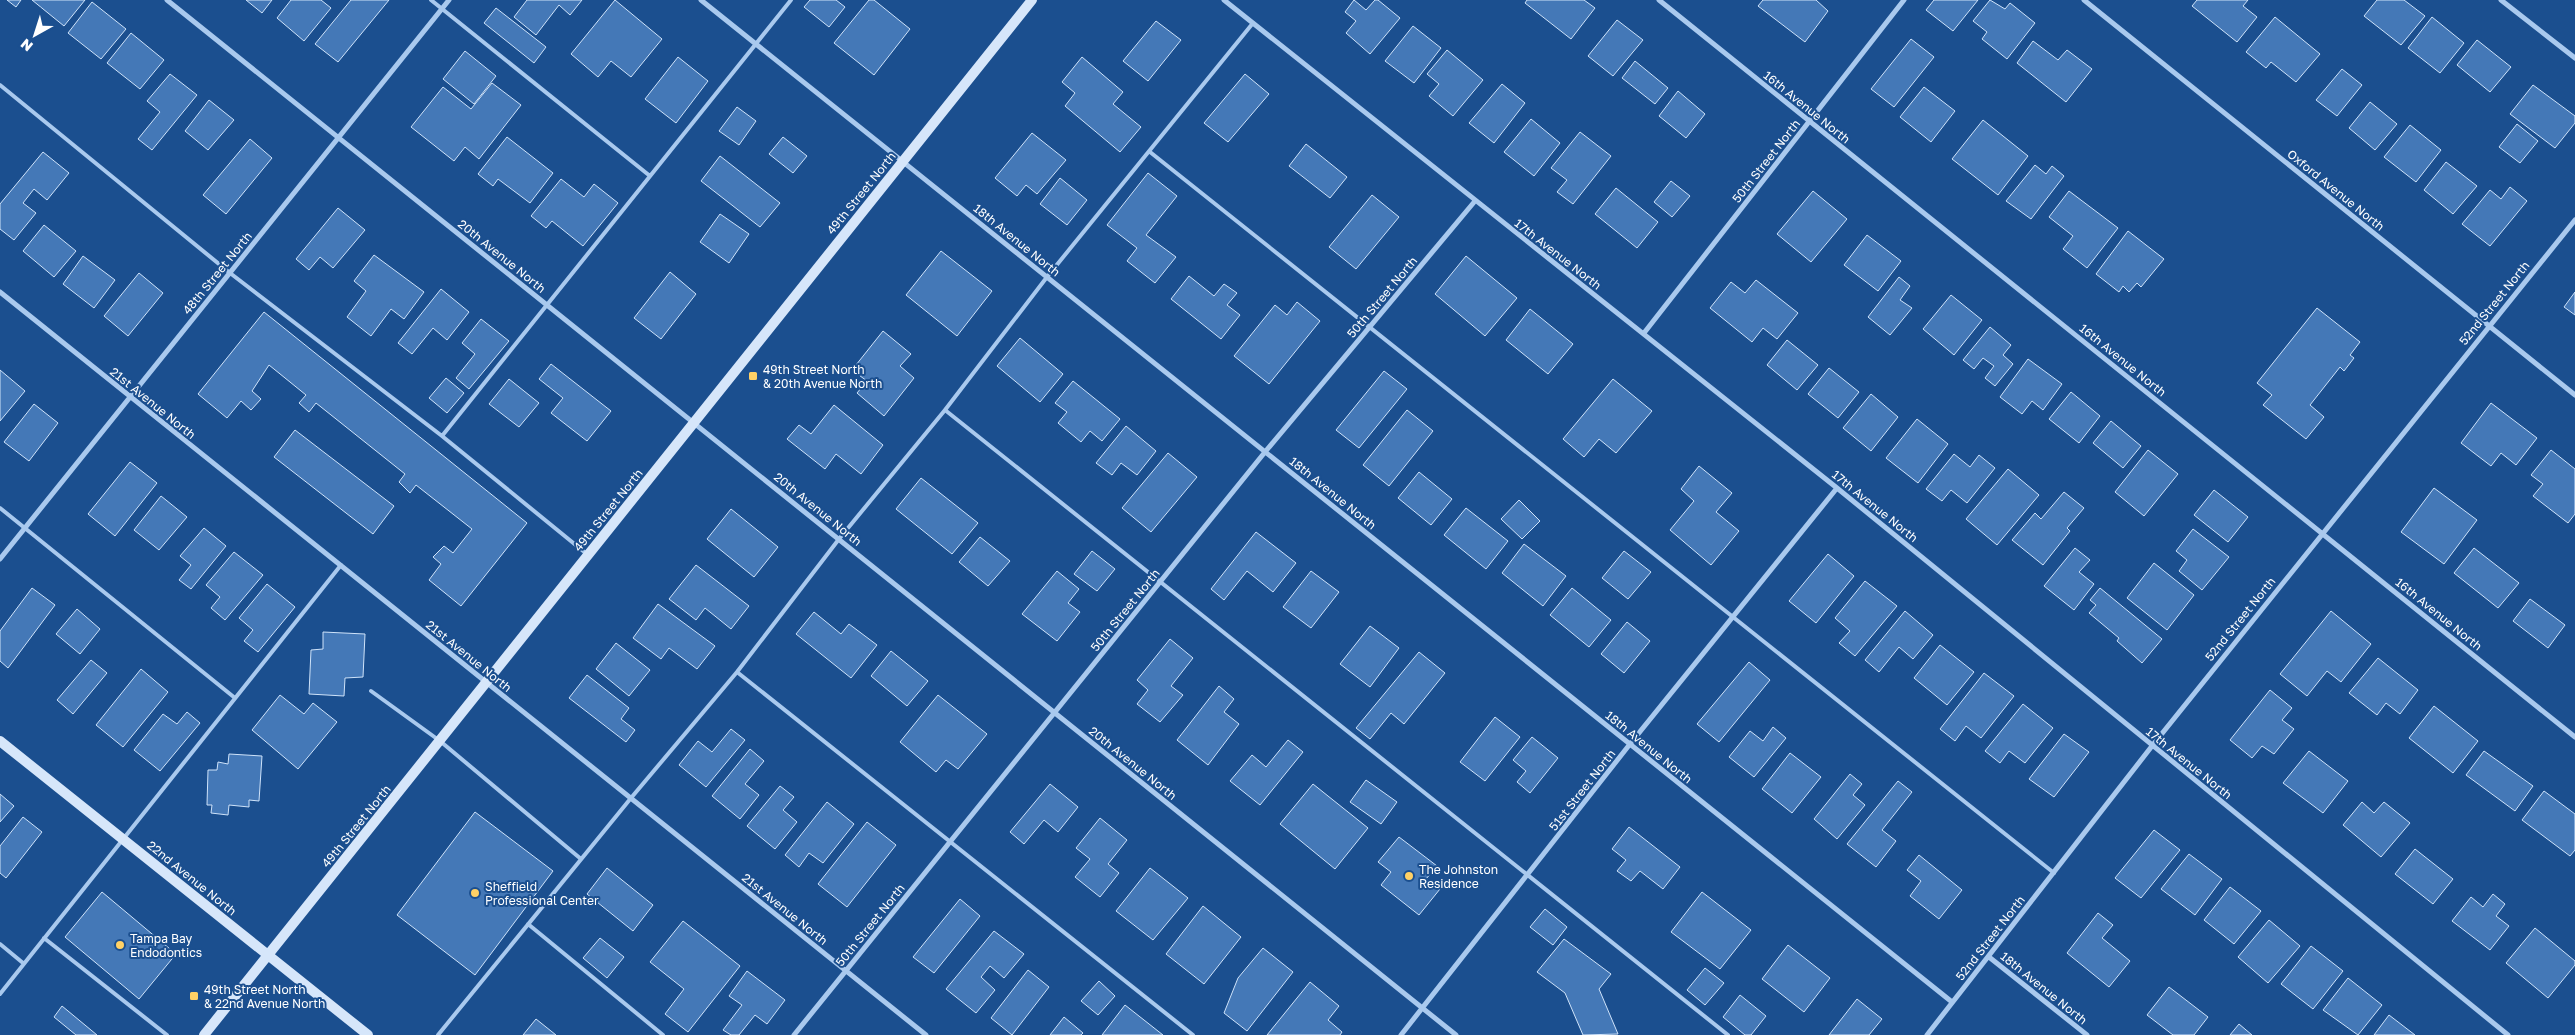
<svg xmlns="http://www.w3.org/2000/svg" width="2575" height="1035" viewBox="0 0 2575 1035" font-family="'Golos Text',sans-serif">
<rect width="100%" height="100%" fill="#1b4f8f"/>
<path fill="#4478b7" stroke="#cfe3fa" d="M7,0h14l-5,7z
M32,0h53l-21,26z
M246,0h26l-10,13z
M291,0h30l10,8 -27,33 -27,-23z
M351,0h38l-51,62 -23,-18z
M527,0h55l-12,15 -11,-10 -23,30 -22,-18z
M615,0l47,39 -31,38 -20,-16 -13,16 -27,-23z
M810,0h26l9,7 -16,20 -25,-20z
M869,0h5l36,29 -36,46 -40,-32z
M1354,0l12,10 9,-10h3l22,18 -30,36 -24,-21 10,-12 -11,-9z
M1527,0h57l11,8 -24,31 -46,-36z
M1763,0h53l12,11 -23,31 -47,-36z
M1934,0h44l-25,31 -27,-21z
M1990,0l15,9 5,-6 25,20 -28,36 -25,-20 5,-7 -14,-11z
M2197,0h51l-5,6 14,11 -20,25 -45,-36z
M2377,0h27l21,16 -24,29 -37,-29z
M92,2l34,27 -25,30 -33,-26z
M496,8l50,39 -12,16 -50,-40z
M2275,17l45,37 -24,28 -25,-20 -5,6 -20,-16z
M2432,17l32,26 -24,30 -32,-25z
M1617,20l26,20 -30,36 -25,-20z
M1156,21l25,19 -33,41 -25,-20z
M1413,26l28,22 -27,35 -29,-22z
M131,33l33,27 -24,29 -33,-26z
M1911,39l23,18 -40,50 -23,-18z
M2477,40l34,27 -21,25 -33,-27z
M2033,41l25,19 9,-10 25,19 -26,33 -49,-39z
M1447,50l36,30 -30,36 -24,-20 10,-12 -12,-10z
M465,51l31,25 -22,28 -31,-25z
M678,57l30,24 -32,42 -31,-24z
M1082,57l41,35 -10,12 28,23 -21,25 -55,-46 10,-13 -13,-11z
M1635,61l33,27 -13,16 -33,-26z
M2342,69l20,16 -25,31 -21,-16z
M170,74l27,21 -45,55 -14,-11 22,-27 -13,-11z
M1245,74l24,20 -41,48 -24,-19z
M492,83l29,22 -42,54 -14,-12 -11,14 -43,-34 32,-40 28,22z
M1502,84l23,19 -31,40 -25,-20z
M2533,85l42,31v7l-20,25 -45,-34z
M1924,87l31,24 -24,31 -31,-25z
M1678,91l27,23 -19,24 -27,-22z
M209,100l25,20 -26,30 -23,-19z
M2370,102l27,22 -22,26 -26,-22z
M737,107l19,14 -17,24 -20,-14z
M1531,119l29,24 -26,33 -30,-24z
M1983,120l45,36 -30,39 -46,-36z
M2517,124l21,17 -18,22 -21,-16z
M2410,125l31,25 -25,32 -32,-25z
M1580,132l31,24 -38,48 -16,-12 10,-12 -16,-12z
M1032,133l34,27 -29,34 -11,-9 -9,11 -22,-18z
M507,137l46,36 -23,30 -32,-24 -5,7 -15,-12z
M783,137l24,19 -14,17 -24,-19z
M250,139l22,19 -46,56 -23,-19z
M1306,144l41,33 -17,21 -41,-32z
M43,152l26,21 -22,27 -13,-11 -11,14 13,10 -22,27 -14,-11v-25z
M720,156l60,47 -20,24 -59,-46z
M2446,162l31,24 -24,28 -29,-24z
M2035,165l11,9 6,-8 12,10 -33,43 -25,-18z
M1148,173l29,23 -31,39 30,22 -21,26 -28,-22 10,-13 -30,-23z
M1060,178l27,22 -20,25 -27,-21z
M561,179l23,18 10,-13 24,19 -35,43 -31,-25 -6,7 -15,-12z
M1671,181l19,15 -18,21 -18,-15z
M2510,187l17,14 -37,45 -28,-22 28,-34 11,9z
M1616,188l42,34 -21,26 -42,-34z
M1813,191l34,28 -36,43 -34,-28z
M2069,191l49,37 -31,40 -24,-19 10,-13 -24,-19z
M1372,195l27,22 -43,52 -27,-22z
M338,208l27,22 -32,38 -13,-11 -11,13 -13,-11z
M720,214l29,20 -20,29 -29,-21z
M44,225l32,26 -22,26 -31,-26z
M2128,231l36,28 -23,28 -4,-4 -8,9 -6,-6 -4,6 -23,-18z
M1867,235l34,26 -23,30 -34,-26z
M941,251l51,40 -35,45 -51,-41z
M374,255l50,37 -20,27 -13,-10 -20,27 -24,-19 19,-26 -12,-10z
M83,256l32,24 -21,28 -31,-24z
M1466,256l51,42 -32,38 -50,-42z
M670,272l26,22 -35,45 -27,-21z
M139,273l24,20 -35,43 -24,-20z
M1189,276l25,20 10,-12 13,9 -10,12 13,10 -19,24 -50,-40z
M1899,277l11,9 -10,14 12,8 -22,27 -22,-18z
M1756,280l42,33 -21,26 -14,-11 -11,14 -42,-34 21,-26 14,11z
M441,289l28,23 -22,28 -14,-12 -21,26 -14,-11z
M2575,292v23l-11,-8z
M1951,295l31,25 -28,35 -31,-26z
M1297,302l23,19 -51,63 -35,-28 41,-51 12,10z
M2317,308l43,34 -10,13 4,3 -10,13 -4,-4 -30,38 14,12 -18,22 -43,-34 9,-10 -15,-12z
M1530,309l43,35 -25,30 -42,-34z
M264,312l263,211 -66,83 -32,-26 12,-16 -8,-7 11,-11 9,7 19,-24 -56,-44 -6,8 -11,-11 6,-8 -89,-71 -7,9 -10,-9 7,-8 -37,-30 -17,26 9,8 -10,11 -10,-9 -14,17 -29,-24z
M481,319l28,22 -40,48 -13,-11 19,-24 -13,-11z
M1990,327l21,18 -8,10 10,9 -18,22 -10,-8 9,-12 -11,-8 -9,11 -11,-9z
M883,331l28,23 -11,12 14,12 -30,38 -27,-23 10,-12 -15,-11z
M1020,338l43,36 -23,28 -43,-36z
M1787,340l31,25 -21,25 -30,-25z
M2028,359l34,25 -19,26 -11,-9 -10,13 -22,-17z
M551,364l60,47 -24,30 -36,-28 12,-15 -24,-19z
M1829,368l30,24 -21,26 -30,-24z
M0,370l25,21 -25,30z
M1384,371l23,18 -48,59 -23,-18z
M446,378l18,15 -17,20 -18,-15z
M509,379l30,24 -20,24 -30,-23z
M1613,379l39,32 -36,42 -17,-14 -15,18 -21,-18z
M1073,381l47,38 -18,22 -12,-10 -9,11 -23,-19 9,-11 -12,-9z
M2071,392l29,24 -21,27 -30,-24z
M1871,394l27,23 -27,34 -28,-23z
M2491,403l46,35 -21,27 -15,-12 -10,13 -30,-23z
M34,404l24,19 -29,38 -25,-19z
M834,405l49,40 -22,29 -25,-20 -11,15 -38,-30 12,-14 12,9z
M1407,410l26,21 -44,55 -26,-21z
M1917,419l31,25 -30,39 -32,-25z
M2111,421l30,25 -18,22 -30,-25z
M1126,426l30,25 -19,24 -16,-12 -9,12 -16,-12z
M295,430l99,76 -21,28 -99,-77z
M2148,450l30,24 -34,42 -29,-24z
M2551,450l24,19v45l-7,9 -35,-27 10,-12 -12,-9z
M1168,453l29,24 -46,55 -29,-24z
M1954,454l16,13 9,-12 16,13 -28,35 -16,-13 -9,11 -16,-12z
M130,462l27,21 -42,53 -27,-22z
M1699,466l33,27 -16,19 23,19 -28,34 -41,-35 24,-29 -13,-12z
M2008,469l31,26 -42,50 -31,-26z
M1419,472l33,27 -21,26 -33,-27z
M921,478l57,45 -26,31 -56,-45z
M2434,488l43,32 -33,44 -43,-32z
M2214,490l34,27 -20,25 -34,-27z
M2064,492l20,16 -17,20 3,3 -27,34 -31,-25 23,-27 6,6z
M161,496l26,21 -28,33 -25,-20z
M1519,500l21,21 -18,18 -21,-20z
M1466,508l42,33 -22,28 -42,-34z
M731,509l47,38 -24,30 -47,-38z
M204,528l22,18 -35,43 -12,-9 12,-15 -11,-9z
M2193,529l36,28 -27,33 -23,-19 8,-11 -11,-9z
M1256,532l40,31 -23,29 -26,-21 -23,29 -13,-11z
M980,537l30,24 -22,25 -29,-24z
M1524,544l42,32 -23,30 -41,-33z
M2075,548l15,12 -11,12 15,12 -20,26 -30,-24z
M2474,548l45,35 -21,25 -44,-35z
M1092,551l23,18 -18,22 -23,-17z
M1624,551l27,21 -23,27 -26,-21z
M234,552l29,23 -38,45 -14,-12 9,-11 -14,-12z
M1828,554l26,22 -38,47 -27,-22z
M2154,563l40,32 -27,35 -40,-32z
M696,565l53,41 -18,23 -26,-21 -9,12 -27,-21z
M1057,571l22,18 -11,14 12,9 -23,29 -35,-27z
M1311,571l28,21 -28,36 -28,-21z
M1865,581l32,25 -42,50 -16,-13 11,-12 -15,-13z
M267,584l28,23 -37,45 -14,-11 9,-11 -14,-12z
M32,588l23,17 -47,63 -8,-7v-30z
M1572,588l39,32 -22,27 -39,-32z
M2100,588l62,51 -20,24 -25,-22 2,-3 -30,-25 7,-8 -6,-5z
M2530,599l35,26 -17,23 -35,-27z
M658,604l57,42 -18,23 -28,-21 -8,11 -28,-21z
M77,609l23,20 -20,25 -24,-20z
M1905,611l28,24 -20,24 -14,-12 -20,25 -14,-12z
M2331,611l40,33 -30,38 -14,-11 -20,25 -27,-22z
M814,612l27,22 8,-10 28,21 -26,33 -55,-44z
M1627,622l23,19 -26,32 -23,-19z
M1370,626l29,22 -29,39 -30,-23z
M323,632l42,2 -2,43 -18,1 -1,18 -35,-2 2,-44 12,-1z
M1170,639l23,19 -22,28 12,9 -23,27 -23,-18 11,-14 -11,-10z
M616,643l34,27 -21,26 -33,-27z
M1940,645l34,27 -27,33 -33,-27z
M891,651l37,30 -21,25 -36,-30z
M1419,652l26,21 -41,51 -13,-11 -21,26 -14,-11z
M2378,658l40,32 -18,24 -14,-11 -9,12 -28,-22z
M91,660l16,13 -34,41 -16,-14z
M1749,662l21,18 -51,62 -22,-18z
M141,669l27,23 -45,55 -27,-22z
M1984,673l30,23 -33,42 -15,-12 -11,15 -15,-12z
M587,675l42,33 -8,11 14,11 -9,12 -57,-44z
M1219,686l15,13 -10,13 15,12 -31,41 -31,-25z
M2270,690l22,18 -10,12 12,9 -20,25 -12,-8 -10,12 -22,-18z
M280,695l24,19 9,-11 24,19 -39,47 -46,-39z
M938,695l49,39 -29,35 -12,-9 -10,12 -36,-30z
M2023,704l30,24 -28,35 -16,-12 -9,12 -15,-12z
M2434,706l44,35 -25,32 -44,-35z
M187,712l13,11 -40,48 -26,-21 29,-36 14,10z
M1495,717l25,20 -35,44 -25,-19z
M1773,727l13,11 -32,39 -25,-20 21,-26 13,10z
M731,729l14,11 -39,47 -27,-22 19,-24 14,11z
M2064,734l25,18 -35,45 -25,-18z
M1532,737l26,21 -28,35 -13,-11 9,-11 -13,-11z
M1288,740l15,12 -43,53 -30,-24 22,-26 14,12z
M750,749l14,12 -19,23 14,11 -19,24 -28,-23z
M2309,751l39,30 -25,32 -40,-30z
M2484,751l49,35 -18,25 -49,-36z
M1790,753l31,24 -29,36 -30,-24z
M229,754l33,2 -3,45 -10,-1v7l-20,-2 -1,10 -17,-2 1,-8h-5l1,-35h9l1,-8 10,2z
M1850,774l12,10 -9,11 12,10 -28,34 -23,-20z
M1366,780l31,22 -16,22 -31,-22z
M1898,781l14,11 -30,38 14,11 -20,26 -29,-23z
M1050,784l28,23 -20,25 -14,-12 -20,24 -14,-12z
M1313,784l55,44 -33,41 -55,-45z
M780,786l14,11 -11,13 14,12 -22,27 -28,-23z
M2544,791l31,23v36l-5,6 -48,-36z
M0,794l14,12 -14,16z
M827,802l27,22 -31,39 -14,-10 -10,14 -14,-12z
M2362,802l12,11 10,-11 26,21 -29,34 -38,-32z
M475,812l78,59 -78,104 -78,-60z
M23,817l19,15 -36,46 -6,-5v-27z
M1100,818l27,22 -19,24 11,9 -19,24 -25,-20 15,-18 -14,-11z
M867,822l29,23 -49,62 -29,-23z
M1629,827l51,40 -17,22 -23,-18 -9,10 -14,-10 9,-11 -14,-11z
M2154,830l26,20 -39,48 -26,-20z
M1399,837l38,29 -11,13 14,10 -21,26 -38,-30 10,-13 -13,-10z
M2415,849l38,30 -20,25 -38,-30z
M2189,854l33,25 -27,36 -34,-26z
M1919,855l43,35 -23,29 -29,-23 11,-15 -14,-11z
M607,868l46,37 -20,26 -46,-37z
M1150,868l38,30 -35,42 -37,-29z
M2230,887l31,24 -27,33 -30,-24z
M102,892l74,62 -37,45 -74,-62z
M1702,892l49,38 -31,39 -49,-37z
M2493,894l12,10 -9,12 13,10 -19,24 -38,-29 19,-24 12,10z
M960,899l20,17 -46,57 -21,-16z
M1203,906l38,31 -37,47 -38,-30z
M1545,909l22,18 -14,18 -23,-18z
M2098,913l15,12 -11,13 28,23 -21,26 -42,-34z
M2269,920l31,26 -32,37 -30,-26z
M683,921l57,45 -52,66 -23,-18 19,-25 -34,-27z
M2535,928l40,33v4l-27,33 -42,-35z
M994,931l30,23 -20,24 -14,-12 -9,11 14,13 -19,23 -30,-24z
M600,938l24,19 -17,21 -24,-20z
M1564,939l47,35 -12,15 19,45 -35,1 -18,-42 -28,-21z
M1788,945l42,33 -26,34 -42,-33z
M2311,946l32,25 -30,38 -32,-25z
M1263,948l30,24 -46,59 -23,-18 14,-35z
M1705,968l19,15 -19,22 -18,-15z
M1028,970l21,17 -37,48 -21,-17z
M747,971l38,29 -18,24 -12,-9 -16,20h-8l-8,-5 19,-25 -13,-9z
M2348,978l34,27 -24,30 -35,-25z
M1099,981l16,15 -17,19 -17,-14z
M1310,982l29,24 -11,14 14,12 -2,3h-73z
M2169,987l39,30 -14,18h-21l-26,-20z
M1740,995l26,21 -15,19h-6l-22,-18z
M1857,999l25,20 -13,16h-40z
M1125,1005l38,30h-61z
M62,1006l35,29h-21l-22,-18z
M2389,1015l26,20h-41z
M1064,1017l19,16 -2,2h-31z
M536,1019l20,16h-33z
M2239,1024l13,11h-22z"/>
<g fill="none" stroke-linecap="round" stroke-linejoin="round">
<path stroke="#a9c9ee" stroke-width="4" d="M431,0l219,176
M1253,23l-206,254 -102,133 783,625
M0,85l230,188 212,163 146,119
M1150,152l904,721
M442,436l349,-436
M0,508l235,190
M737,672l456,363
M371,691l69,50 141,118
M528,924l135,111
M44,938l123,97
M0,944l23,19
M0,994l341,-429
M438,1035l193,-237 106,-126 102,-133 106,-129"/>
<path stroke="#a9c9ee" stroke-width="5" d="M167,0l1289,1035
M701,0l1251,1002
M1224,0l613,488 671,547
M1659,0l916,737
M2084,0l491,395
M2501,0l74,58
M0,292l926,743
M1644,333l260,-333
M0,559l449,-559
M1989,957l98,78
M794,1035l471,-583 210,-251
M1401,1035l229,-291 207,-256
M1927,1035l225,-289 423,-526"/>
<path stroke="#d6e6fa" stroke-width="10" d="M0,741l368,294
M204,1035l828,-1035"/>
</g>
<g fill="#ffd166" stroke="#1b4f8f" stroke-width="2">
<rect x="748" y="371" width="10" height="10" rx="2.5"/>
<circle cx="1409" cy="876" r="5"/>
<circle cx="475" cy="893" r="5"/>
<circle cx="120" cy="945" r="5"/>
<rect x="189" y="991" width="10" height="10" rx="2.5"/>
</g>
<g text-anchor="middle" dominant-baseline="central" stroke-width="4" stroke-linejoin="round" paint-order="stroke">
<g font-size="12" fill="#fff" stroke="#1b4f8f">
<text transform="translate(1807 107) rotate(39)">16th Avenue North</text>
<text transform="translate(1766 161) rotate(-52)">50th Street North</text>
<text transform="translate(2336 190) rotate(39)">Oxford Avenue North</text>
<text transform="translate(861 193) rotate(-51)">49th Street North</text>
<text transform="translate(1017 240) rotate(39)">18th Avenue North</text>
<text transform="translate(1558 254) rotate(38)">17th Avenue North</text>
<text transform="translate(502 256) rotate(39)">20th Avenue North</text>
<text transform="translate(217 273) rotate(-51)">48th Street North</text>
<text transform="translate(1382 297) rotate(-50)">50th Street North</text>
<text transform="translate(2494 303) rotate(-51)">52nd Street North</text>
<text transform="translate(2123 360) rotate(39)">16th Avenue North</text>
<text transform="translate(153 403) rotate(39)">21st Avenue North</text>
<text transform="translate(1333 493) rotate(39)">18th Avenue North</text>
<text transform="translate(1875 506) rotate(39)">17th Avenue North</text>
<text transform="translate(818 509) rotate(39)">20th Avenue North</text>
<text transform="translate(608 510) rotate(-51)">49th Street North</text>
<text transform="translate(1125 610) rotate(-51)">50th Street North</text>
<text transform="translate(2439 614) rotate(39)">16th Avenue North</text>
<text transform="translate(2240 619) rotate(-51)">52nd Street North</text>
<text transform="translate(469 656) rotate(39)">21st Avenue North</text>
<text transform="translate(1649 747) rotate(39)">18th Avenue North</text>
<text transform="translate(1133 763) rotate(39)">20th Avenue North</text>
<text transform="translate(2189 763) rotate(39)">17th Avenue North</text>
<text transform="translate(1582 790) rotate(-52)">51st Street North</text>
<text transform="translate(356 826) rotate(-51)">49th Street North</text>
<text transform="translate(192 878) rotate(39)">22nd Avenue North</text>
<text transform="translate(785 909) rotate(39)">21st Avenue North</text>
<text transform="translate(870 925) rotate(-51)">50th Street North</text>
<text transform="translate(1990 938) rotate(-52)">52nd Street North</text>
<text transform="translate(2044 988) rotate(39)">18th Avenue North</text>
</g>
<g font-size="12" fill="#fff" stroke="#1b4f8f" text-anchor="start">
<text x="763" y="369">49th Street North<tspan x="763" dy="14">&amp; 20th Avenue North</tspan></text>
<text x="1419" y="869">The Johnston<tspan x="1419" dy="14">Residence</tspan></text>
<text x="485" y="886">Sheffield<tspan x="485" dy="14">Professional Center</tspan></text>
<text x="130" y="938">Tampa Bay<tspan x="130" dy="14">Endodontics</tspan></text>
<text x="204" y="989">49th Street North<tspan x="204" dy="14">&amp; 22nd Avenue North</tspan></text>
</g>
</g>
<g transform="translate(35 35) rotate(219)" stroke="#1b4f8f" stroke-width="4" paint-order="stroke">
<path d="M0-4L9 19L0 12L-9 19Z" fill="#ffffff"/>
<text y="-8" font-size="14" font-weight="bold" text-anchor="middle" fill="#ffffff">N</text>
</g>
</svg>
